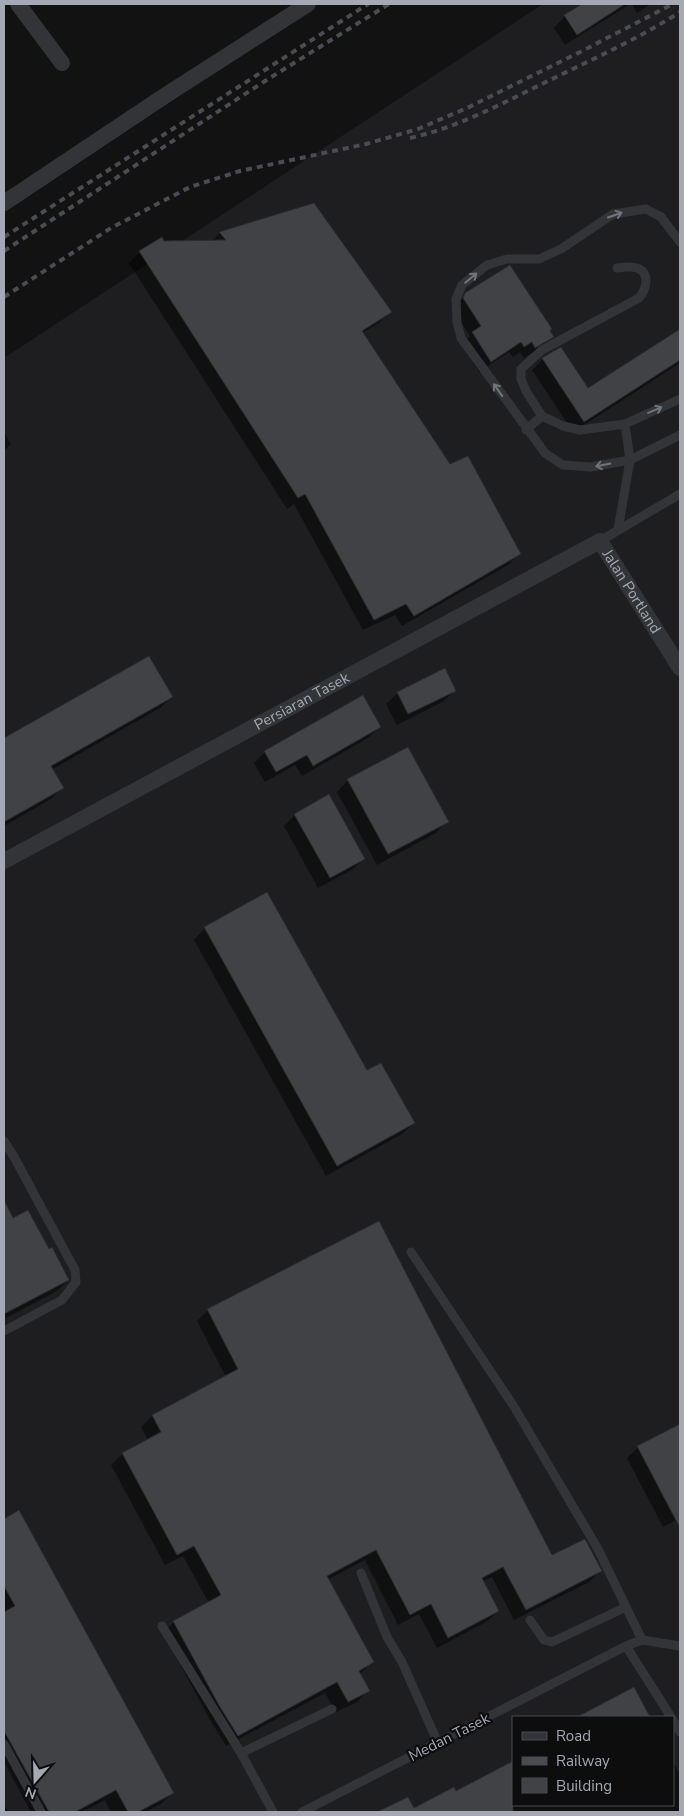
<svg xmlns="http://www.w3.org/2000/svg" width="684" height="1816" viewBox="0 0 684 1816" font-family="'Nunito Sans',sans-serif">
<rect width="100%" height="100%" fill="#121213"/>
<path fill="#1e1e20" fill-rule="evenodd" d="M543,4h137v1808h-676v-1454zM513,1717h160v88h-160z"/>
<path fill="#0007" d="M584,4h46l-65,41 -11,-17 11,-12z
M632,4h19l-14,9z
M220,233l170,79 -11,11 -17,10 88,133 69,88 -11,11 -106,61 -7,-11 -32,15 -69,-126 -7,5 -158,-246 11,-11 23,-10h48z
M466,294l83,37 3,5 -11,12 -17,10 -4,-6 -7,5 -4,-5 -30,20 -18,-28 9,-8 -17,-26z
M680,330v33l-107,69 -41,-62 11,-11 44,31z
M4,432l7,12 -7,7z
M149,658l22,39 -11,11 -109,62 11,18 -11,11 -47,27v-87z
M455,690l-11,11 -47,24 -11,-21 12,-11z
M380,727l-12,11 -66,38 -7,-11 -30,17 -11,-19 11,-11z
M408,748l39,73 -11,12 -59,32 -40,-73 11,-12z
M295,815l68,44 -11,11 -34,18 -34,-62z
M267,894l100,178 47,51 -12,11 -76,42 -132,-236 11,-12z
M4,1203l9,17 35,30 20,30 -11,11 -53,28z
M208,1310l344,247 48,14 -11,11 -75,38 -22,-43 -10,5 16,29 -12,11 -49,26 -18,-34 -21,11 -33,-65 -38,20 45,82 -13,13 9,15 -11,12 -21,10 -11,-19 -99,53 -17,-28 -46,-85 11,-11 35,-19 -26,-47 -18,9 -54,-100 11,-11 26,-14 -7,-13 11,-11 74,-39 -29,-56z
M680,1425v103l-4,-8 -13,7 -36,-69 11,-11z
M19,1512l153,281 -11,11 -15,8h-35l-6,-12 -23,12h-51l-27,-50v-242z
M633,1689l16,28h-69z
M673,1761l7,14v37h-300l27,-14 6,12 42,-17 58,12h160z
M4,1804l4,8h-4z"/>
<path fill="#414246" stroke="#2c2c2f" d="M582,4h43l-48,31 -13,-20z
M314,203l78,109 -30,19 88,133 18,-8 53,98 -107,62 -8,-12 -32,16 -69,-126 -7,4 -159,-247 23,-14 2,4 62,-1 -7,-8z
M510,265l42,64 -2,2 4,6 -19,11 -3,-6 -8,5 -3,-5 -30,20 -19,-30 9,-6 -18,-28 2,-5z
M680,329v31l-96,62 -42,-64 19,-11 27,41z
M149,656l24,41 -122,69 13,22 -60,34v-84z
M445,668l11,23 -48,23 -11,-22z
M363,695l18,32 -68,39 -6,-11 -31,17 -12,-21z
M408,747l41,75 -61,32 -41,-75z
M329,794l36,65 -35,19 -36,-64z
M267,892l100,178 14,-7 34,60 -78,43 -133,-239z
M4,1200l9,18 15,-8 21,39 3,-2 17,33 -65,34z
M379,1221l173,334 33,-16 17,32 -76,39 -23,-43 -21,11 17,33 -51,27 -17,-34 -21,11 -34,-65 -49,26 47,86 -15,9 11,20 -22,11 -11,-20 -99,54 -18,-29 -47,-86 48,-26 -27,-49 -17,9 -55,-102 39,-21 -9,-17 86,-46 -31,-60z
M680,1424v104l-43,-82z
M19,1510l155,283 -36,19h-10l-12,-22 -41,22h-26l-45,-81v-119l11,-6 -11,-20v-67z
M634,1687l16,30h-73z
M513,1761v51h-136l31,-15 6,11 40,-21 2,4z"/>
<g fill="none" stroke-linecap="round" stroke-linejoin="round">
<path stroke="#333438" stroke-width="9" d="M680,242l-19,-25 -15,-8 -33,5 -52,35 -22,10h-32l-20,6 -25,20 -6,14 1,23 4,16 84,115 18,12 28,2 39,-7 50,-25
M617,268c6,-1 14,-2 20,0 14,5 9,22 2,30l-97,52 -21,19v10l5,12 16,25 21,10 17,4 45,-6 55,-25
M526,430l16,-14
M618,530l12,-70 -5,-36
M600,541l80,-47
M4,1141l9,14 62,115 1,12 -14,18 -58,31
M411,1252l102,153 85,144 44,91
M361,1573l26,64 15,25 36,81
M530,1620l14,20 8,2 74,-35
M162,1626l79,127 32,59
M626,1646l45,71
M673,1720l7,12
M4,1744l37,68
M241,1753l91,-44
M302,1812l324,-166 16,-6 38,6"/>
<g stroke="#333438" stroke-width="16">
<path d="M18,4l44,59"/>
<path d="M4,203l162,-108 142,-91"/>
<path id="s1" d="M4,861l596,-320 80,127"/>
</g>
<path stroke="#4a4c51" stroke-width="4" stroke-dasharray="6 5" stroke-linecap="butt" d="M410,138c49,-11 93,-35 138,-57 45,-22 90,-42 132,-69
M4,237l364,-233
M4,251l261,-170 124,-77
M4,297l107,-69 79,-41 50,-16 126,-27 52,-15 49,-21 115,-57 91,-47"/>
</g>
<defs><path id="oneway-shaft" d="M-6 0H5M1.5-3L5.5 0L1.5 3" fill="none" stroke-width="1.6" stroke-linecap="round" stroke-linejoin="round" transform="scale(1.25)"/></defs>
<g stroke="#71747c">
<use href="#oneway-shaft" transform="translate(615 215) rotate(-19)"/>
<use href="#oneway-shaft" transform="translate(471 278) rotate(-40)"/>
<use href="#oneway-shaft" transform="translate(498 390) rotate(-125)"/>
<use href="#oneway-shaft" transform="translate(655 410) rotate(-23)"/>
<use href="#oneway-shaft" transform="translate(603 465) rotate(169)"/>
</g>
<g text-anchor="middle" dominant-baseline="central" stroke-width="4.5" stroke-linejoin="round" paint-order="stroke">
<g font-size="15" fill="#a4a9b3" stroke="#0d0d0e">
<text stroke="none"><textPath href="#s1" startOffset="736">Jalan Portland</textPath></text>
<text stroke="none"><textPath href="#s1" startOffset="338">Persiaran Tasek</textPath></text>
<text transform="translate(449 1737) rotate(-27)">Medan Tasek</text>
</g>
</g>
<rect width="684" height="1816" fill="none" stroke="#a4a9b3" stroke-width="10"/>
<rect x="512" y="1716" width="162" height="90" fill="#0d0d0e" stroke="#494b50"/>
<rect x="522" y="1732" width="25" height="8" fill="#333438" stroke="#494b50"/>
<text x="556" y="1741" font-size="15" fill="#a4a9b3">Road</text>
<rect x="522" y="1757" width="25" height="8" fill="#4a4c51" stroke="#494b50"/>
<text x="556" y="1766" font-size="15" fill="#a4a9b3">Railway</text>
<rect x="522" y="1778" width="25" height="15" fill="#414246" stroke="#494b50"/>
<text x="556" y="1791" font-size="15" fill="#a4a9b3">Building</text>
<g transform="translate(35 1781) rotate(200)" stroke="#0d0d0e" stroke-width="4" paint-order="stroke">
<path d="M0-4L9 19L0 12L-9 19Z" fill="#a4a9b3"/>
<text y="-8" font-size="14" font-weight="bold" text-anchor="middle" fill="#a4a9b3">N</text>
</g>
</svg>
